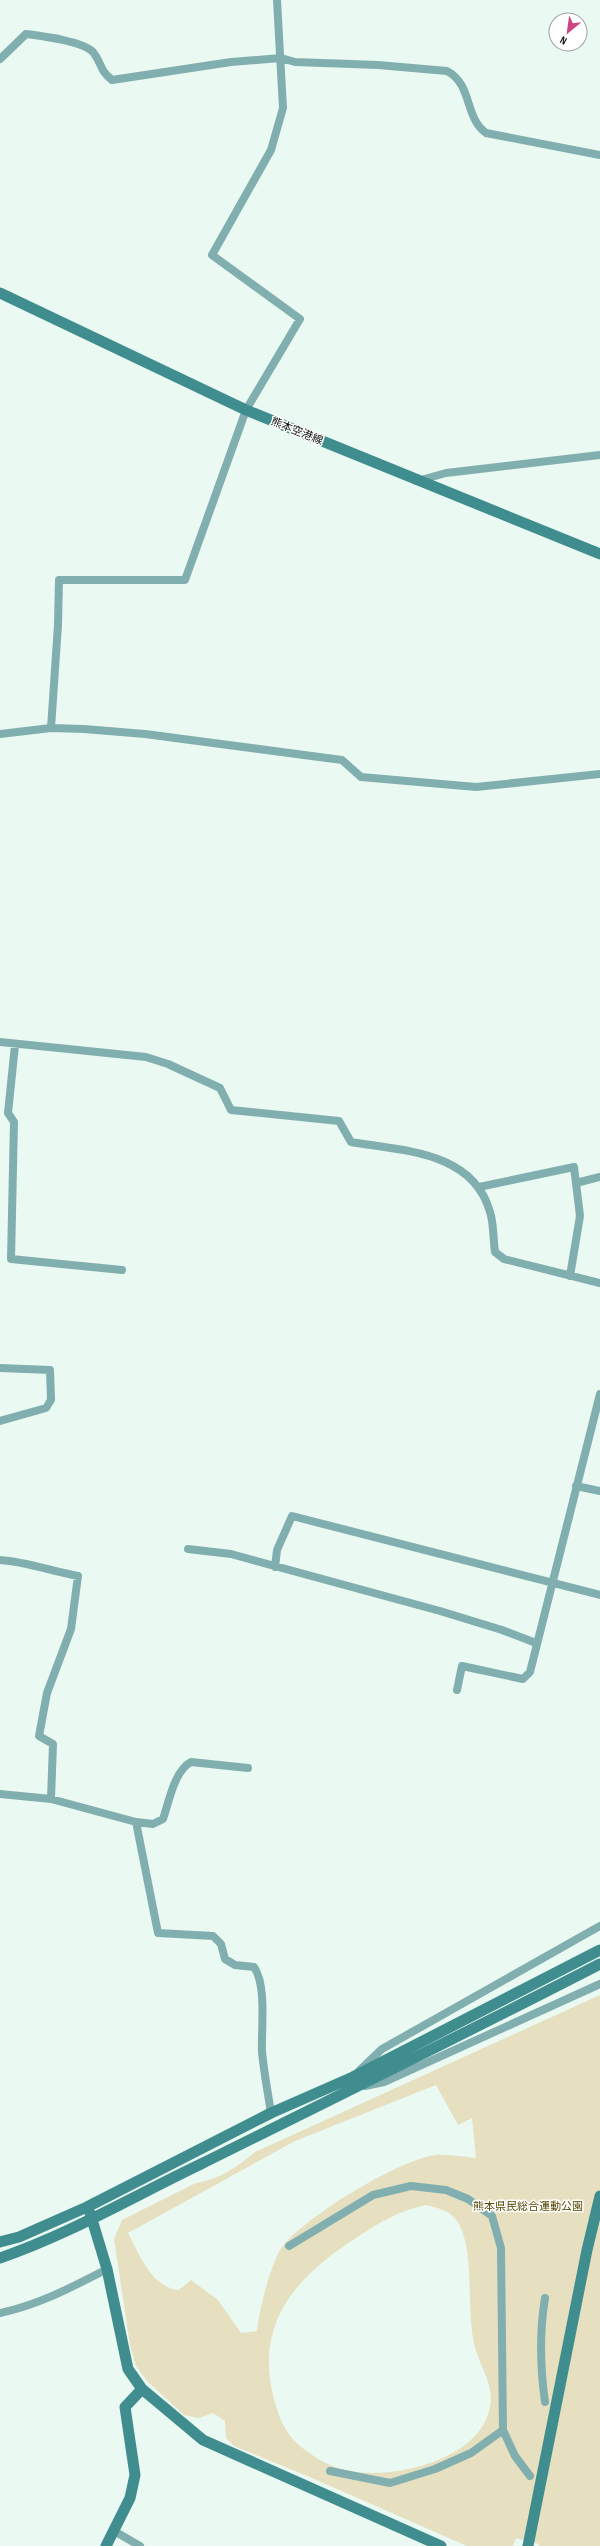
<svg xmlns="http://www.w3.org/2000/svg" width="600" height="2546" viewBox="0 0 600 2546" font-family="'Sofia Sans Condensed','Noto Sans JP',sans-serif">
<rect width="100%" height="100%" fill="#eaf9f1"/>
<path fill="#e7e0c0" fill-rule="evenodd" d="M600,1995v551h-61v-2l-23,-6 -3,8h-46l-155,-68 -78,-32 -8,-8 -1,-17 -12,-8 -14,5 -15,-3 -37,-34 -11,-15 -6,-21 -16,-106 8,-19 74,-37c24,-4 40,-15 59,-31zM436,2085l22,40 14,-7 4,40c-13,-1 -27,-4 -40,-3 -35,3 -137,65 -156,95 -10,17 -21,61 -23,81l-16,2 -23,-33 -27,-20 -12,10c-27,-2 -40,-36 -51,-57l167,-92zM426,2205c13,3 26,6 33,19 16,31 7,82 15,119 4,21 21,42 16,64 -10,54 -100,74 -145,63 -15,-3 -33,-14 -45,-24 -16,-13 -22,-31 -27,-51 -18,-75 26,-121 86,-159 21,-14 42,-26 67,-31z"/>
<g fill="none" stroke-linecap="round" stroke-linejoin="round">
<path stroke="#81afb0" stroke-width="8" d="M0,59l26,-25c15,2 57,7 67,18 9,11 6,18 19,28l119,-18 50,-4 14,4 83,3 69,6c26,14 17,46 39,62l114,22
M417,481l29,-8 154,-18
M51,728l7,-103 1,-45h126l61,-170 54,-91 -88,-64 59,-105 12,-42 -6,-108
M0,734l51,-6 33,1 61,5 197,26 19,17 115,10 124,-13
M0,1042l146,15 22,7 52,24 11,22 108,11 12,21c52,9 122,9 139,70 4,12 3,27 5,40l9,7 96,24
M15,1045l-7,68 6,9 -3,137 111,11
M576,1183l24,-6
M479,1187l95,-20 6,49 -10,60
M0,1368l50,2 1,30 -5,8 -46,13
M576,1486l24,5
M188,1549l43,5 209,57 62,19 34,13
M0,1560c28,2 50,11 78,16l-7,53 -24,64 -8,43 14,8 -2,55
M275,1567l2,-17 15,-34 308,79
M457,1690l5,-24 61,13 7,-7 70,-278
M0,1794l51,5 85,23 22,111 55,3 8,8 4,15 10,6 19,2c13,19 7,62 8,85 2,21 6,41 9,61
M136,1822l17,2 10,-5c6,-17 11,-48 28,-57l57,6
M359,2071l23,-22 218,-123
M365,2086l19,-4 216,-98
M289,2246l84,-51 38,-9 35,4 22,9 24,17 9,32 2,182 12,26 15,20
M0,2313c39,-8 72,-26 107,-44
M545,2402c-5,-36 -6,-68 0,-104
M330,2471l60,12 45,-14 36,-16 32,-23
M114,2531l26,15"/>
<path stroke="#408d8f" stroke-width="11" d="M0,293l246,117 354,144
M90,2213l17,56 21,100 14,20 61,51 238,106
M0,2242l19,-5 68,-30 184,-94 82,-36 247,-127
M0,2258c70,-24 134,-62 201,-94 133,-66 267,-132 399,-200
M106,2546l24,-48 5,-23 -10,-68 17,-18
M528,2546l59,-296 13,-54"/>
</g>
<g text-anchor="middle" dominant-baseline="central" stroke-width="3" stroke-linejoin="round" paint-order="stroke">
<g font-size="11" fill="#0c110e" stroke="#fff">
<text transform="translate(297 431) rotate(22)">熊本空港線</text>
</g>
<g font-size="11" fill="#564906" stroke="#fff">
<text x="528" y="2206">熊本県民総合運動公園</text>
</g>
</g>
<g transform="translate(568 32) rotate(209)"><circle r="19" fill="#ffffff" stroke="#9ea09f"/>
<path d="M0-3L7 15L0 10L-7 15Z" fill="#cc4583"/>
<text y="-6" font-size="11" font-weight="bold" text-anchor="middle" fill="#0c110e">N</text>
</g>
</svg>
